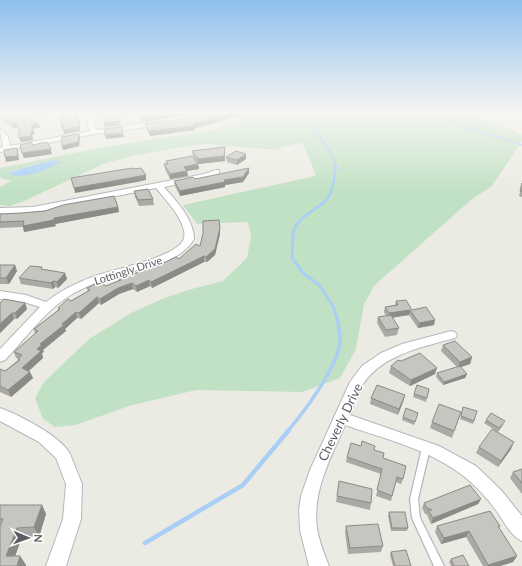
<svg xmlns="http://www.w3.org/2000/svg" width="522" height="566" viewBox="0 0 522 566" font-family="Lato,sans-serif">
<rect width="100%" height="100%" fill="#ecebe3"/>
<path fill="#c1e1c4" fill-rule="evenodd" d="M27,112h45l-36,6 -10,-2z
M259,112h197l47,14 19,9v6l-30,45 -20,13 -97,86 -11,19 -8,45 -16,29 -38,14 -106,-2 -67,16 -53,19 -21,2 -12,-8 -8,-21 9,-16 45,-43 42,-26 31,-14 26,-9 35,-9 24,-23 4,-22 -3,-14 -51,2 -14,-19 128,-28 5,-2 -14,-33 -25,7h-12l-61,-5 -23,3 -53,10 -25,7 -79,37 -15,5 -9,-1v-18l11,-6 -11,-3v-10l104,-21 111,-17zM55,160l4,3c-14,7 -36,18 -50,9l31,-9z"/>
<path fill="#a9cff6" d="M55,160l5,3c-14,7 -38,18 -52,10l32,-10z"/>
<g fill="none" stroke-linecap="round" stroke-linejoin="round">
<path stroke="#a9cff6" stroke-width="2" d="M325,112l-13,9 4,11 17,24 3,11
M410,112l25,5 87,28"/>
<path stroke="#a9cff6" stroke-width="2.5" d="M293,236c1,-21 26,-24 36,-40 5,-8 5,-20 7,-30"/>
<path stroke="#a9cff6" stroke-width="3" d="M293,235l-1,23 11,15 17,13 14,22 4,14"/>
<path stroke="#a9cff6" stroke-width="3.5" d="M288,431c18,-22 47,-60 52,-88 1,-7 -2,-15 -2,-22"/>
<path stroke="#a9cff6" stroke-width="4.5" d="M145,543l98,-58 46,-55"/>
<defs>
<path id="lane" d="M426,445l3,1 1,2 -12,51 2,19 24,48h-10l-22,-48 -2,-19 12,-51 1,-2z"/>
<path id="street" d="M89,112l3,2 4,16 64,-9 3,2 -3,2 -66,9 -94,18v-4l3,-1 -3,-18 8,7 2,10 80,-15 -2,-4 -2,-13z
M206,112h8l-21,8 -3,-2z
M216,170h3v4l-13,4 -42,9c12,14 30,32 30,52 -15,25 -49,28 -75,36 -15,4 -30,10 -45,18 -28,16 -47,44 -69,67l-5,2v-13l40,-42 -16,-5 -24,-3v-8l26,4 20,7c14,-11 30,-19 46,-25 18,-7 88,-20 92,-39 4,-15 -19,-39 -28,-50l-123,25 -33,1v-6l33,-1 171,-33z
M451,331l4,1 2,3 -2,3c-32,9 -72,16 -92,46 -6,9 -9,20 -13,31l89,31 37,20 25,24 21,26v25c-12,-5 -19,-22 -27,-32 -9,-12 -18,-22 -29,-31 -34,-28 -81,-39 -121,-53 -14,33 -33,66 -28,103 2,13 7,25 12,38h-20l-9,-36 -1,-20 2,-14 9,-26 40,-88 12,-16 19,-13 21,-9z
M0,408c19,7 61,28 70,46l12,30 -1,35 -15,47h-20l17,-47 3,-35 -10,-26 -17,-16 -39,-21z"/>
</defs>
<use href="#lane" stroke="#b5b7bc" stroke-width="2.5"/>
<use href="#street" stroke="#b5b7bc" stroke-width="2"/>
<use href="#lane" fill="#fff" fill-rule="evenodd"/>
<use href="#street" fill="#fff" fill-rule="evenodd"/>
</g>
<path fill="#aba9a5" d="M0,112l38,11 2,4 -7,2 2,5 -3,1 1,5 -12,2 -2,-4v-7l-2,-4 -3,1 -14,-8z
M149,112h46l1,1 -53,9 -3,-5 -1,-4z
M225,120l-30,8v2l-45,6 -4,-8 -1,-4z
M225,147v14l-27,3 1,5 -12,2 1,5 -18,3 -5,-10 -1,-5h2v-3h30l-3,-5 -1,-5z
M226,157l20,2 -9,6 -10,-3z
M249,173l-6,9 -18,3v2l-45,9 -5,-10 -1,-5z
M522,183v14l-3,-1z
M134,191l19,8 1,6 -15,1 -4,-9z
M118,207l1,5 -64,12 1,2 -32,6 -1,-5 -23,1v-14l21,-1z
M220,234l-5,21 -8,7h-3l-52,26 -2,-2 -13,6 -4,-3 -14,5 -18,11 -2,-2 -18,16 -4,-1 -12,11 1,2 -23,19 1,2 -2,1 1,5 -14,13 4,7 -22,19 -11,-5v-23l5,2 13,-11v-1l-2,-1 -2,-6 21,-18 -1,-5 24,-19v-2l30,-17 -1,-3 19,-2 12,-5 -1,-5 17,-2 25,-9 20,-6 21,-13z
M0,265h15l2,6 -8,13h-9z
M43,269l22,4 2,6 -9,9 -3,-1 -2,2 -32,-5 -2,-6z
M396,301l16,9 22,15 -16,3 -9,-13 -17,3 7,10 -2,7 -12,2 -8,-14 1,-6 8,-1 -2,-4 1,-5 10,-2z
M0,303h25l2,6 -10,10h-3l-14,14z
M443,345l29,12 -2,7 -10,3 7,7 -2,4 -22,7 -7,-8 1,-4 20,-6 -16,-16z
M401,361l34,13 -25,12 -21,-13 2,-7z
M417,385l12,4 -3,13 -13,-5z
M405,395l-2,7 -5,13 -28,-11 1,-6z
M463,407l11,14 -1,3 -13,-5z
M406,408l12,5 -4,12 -12,-5z
M461,412l-9,26 -22,-10 2,-6z
M486,420l18,4 -6,8 -14,-9z
M479,447l32,2 -13,18 -22,-14z
M374,450l29,29 -2,5 -5,-2 -5,19 -15,-5 5,-22 -35,-12 1,-5z
M522,469v25l-12,-16 3,-6z
M339,481l32,22 -1,7 -34,-8z
M481,499l-3,5 -47,20 -4,-9v-1h-2l-3,-6 2,-5z
M0,505h42l4,9 -7,23h-17l-7,19h5l6,9 -26,1z
M389,512l19,16 -1,3h-16l-3,-15z
M346,526l37,20 -2,6 -33,2 -3,-22z
M437,526h63l-1,2 18,28 -4,6 -13,4h-17l-17,-29 -25,7 -6,-12z
M391,552l20,14h-18l-3,-11z
M451,559l18,7h-18l-2,-4z"/>
<path fill="#8b8a86" d="M121,112l1,5h-2l-1,-4 2,-1h5z
M179,112h16l1,1 -53,9 -1,-4z
M238,112h11l-24,8 -30,8v2l-45,6 -1,-5z
M60,119h2l2,9h-2z
M79,120l1,4v7l-16,3 -1,-4z
M120,121l1,4 -16,2 -1,-4z
M16,123l1,4 -3,1 -1,-4z
M38,123l2,4 -8,2 -1,-4z
M31,130h2l2,4 -3,1 1,5 -12,2 -2,-4z
M123,133l1,4 -18,2 -1,-4z
M79,134l1,4 -1,8 -16,4 -1,-4z
M225,147v14l-27,3v-5z
M17,148l1,5 1,7 -13,2 -1,-5z
M51,149l1,5 -12,2 -16,2 -2,-5z
M246,154v5l-9,6v-5z
M198,164l1,5 -12,2 1,5 -18,3v-5l14,-7z
M249,168v5l-6,9 -18,3v2l-45,9v-5l44,-11z
M146,175v5l-9,2 -62,11 -1,-5z
M118,207l1,5 -64,12 1,2 -32,6 -1,-6 31,-8z
M220,228v6l-5,21 -8,7 -1,-5z
M204,256v6l-52,26 -1,-6z
M15,265l2,6 -8,13 -3,-6z
M65,273l2,6 -9,9 -1,-6z
M149,280l1,6 -13,6 -1,-6z
M53,281l2,6 -2,2 -2,-6z
M132,283l1,6 -14,5 -18,11 -1,-6 18,-11z
M97,297l2,6 -18,16 -2,-6z
M25,303l2,6 -10,10 -2,-6z
M410,310l-1,5 -21,3 1,-5z
M76,312l1,6 -12,11 1,2 -23,19 1,2 -2,1 1,5 -18,16 -3,-6 15,-19 3,-5z
M12,313l2,6 -14,14v-9z
M435,320l-1,5 -16,3 1,-5z
M472,357l-2,7 -12,4 2,-6z
M437,368l-2,6 -25,12 1,-6z
M30,372l3,6 -22,19 -3,-7z
M467,374l-2,4 -22,7 1,-3z
M405,395l-2,7 -5,13 1,-6z
M514,442l-3,7 -13,18 3,-6z
M481,499l-3,5 -47,20 2,-6z
M42,505l4,9 -7,23 -5,-10z
M17,528l5,9 -10,28 -6,-9z
M469,531l-3,6 -25,7 3,-6z
M20,556l6,9v1h-9z
M517,556l-4,6 -13,4h-12v-1z"/>
<path fill="#c7c5c0" stroke="#8b8a86" d="M0,112h17l21,11 -7,2 2,5h-2v6l-12,2v-8l-3,-7 -3,1 -13,-7z
M61,112h11l-1,3 6,-1 -1,6h3v7l-16,3v-7l-2,1 1,-5h-2z
M103,112h18v1h-2l1,8 -16,2z
M149,112h30l-37,6 -3,-5z
M204,112l5,2 7,-2h22l-13,4 -32,8 2,2 -46,5 -4,-7 36,-5z
M122,127l1,6 -18,2 -1,-6z
M79,134l-1,8 -16,4v-9z
M32,142v3l15,-3 4,7 -29,4 -2,-8z
M225,147l-1,9 -26,3 -6,-8z
M17,148l1,8 -13,1 -1,-7z
M236,151l10,3 -9,6 -11,-3z
M192,156l6,8 -14,3 3,4 -17,3 -6,-10h4l-2,-3z
M132,168l1,1 8,-1 5,7 -72,13 -3,-10z
M249,168l-6,9 -19,3 1,2 -45,9 -6,-10 19,-4 2,2z
M522,183v8h-2z
M148,189l5,10 -15,1 -4,-9z
M114,196l4,11 -64,11v2l-31,6 1,-5 -24,1v-8l21,-1 24,-2 18,-6z
M219,220l1,8 -5,21 -9,8 -2,-1 -53,26 -2,-2 -13,6 -4,-3 -14,5 -18,11 -3,-2 -18,16 -3,-1 -14,12 2,1 -24,19 2,1 -5,4 4,2 -19,17 8,4 -22,18 -8,-4v-17l5,2 15,-11 -2,-1 4,-4 -8,-3 24,-21 -4,-2 26,-20 -2,-1 10,-9 3,2 19,-11 -3,-2 12,-6 7,4 15,-6 -4,-4 13,-5 4,3 22,-11 3,2 17,-8 3,2 17,-15 4,2 3,-13v-12z
M0,265h15l-9,13h-6z
M30,266l12,1 -1,2 24,4 -8,9 -4,-1 -2,2 -32,-5z
M4,299l21,4 -10,10h-3l-12,11v-21z
M406,300l6,10 14,-3 9,13 -16,3 -9,-13 -21,3 -4,-6 13,-2 -2,-4z
M391,315l8,13 -13,2 -8,-13z
M455,341l17,16 -12,5 -17,-17z
M420,353l17,15 -26,12 -20,-14 7,-6 3,1z
M460,366l7,8 -23,8 -7,-9z
M377,385l28,10 -6,14 -28,-11z
M417,385l12,4 -2,9 -13,-4z
M439,404l22,8 -7,19 -22,-9z
M463,407l14,4 -3,10 -13,-5z
M406,408l12,5 -3,9 -12,-5z
M491,413l14,8 -6,7 -13,-8z
M492,429l22,13 -13,19 -22,-14z
M362,441l13,5 -1,4 10,3 -1,5 23,8 -3,13 -6,-2 -5,19 -15,-6 5,-21 -35,-12 4,-14 10,3z
M522,469v14l-9,-11z
M339,481l33,8 -1,14 -34,-7z
M470,485l11,14 -48,19 -5,-8h4l-5,-2 -3,-5z
M0,505h42l-8,22 -17,1 -11,28h14l-3,10h-17v-40l3,-7h-3z
M490,511l10,15h-2l19,30 -29,9 -19,-34 -25,7 -7,-12z
M389,512h16l3,16h-16z
M378,524l5,22 -33,2 -4,-22z
M406,550l5,16h-16l-4,-14z
M463,555l6,11h-15l-3,-7z"/>
<linearGradient id="sky" x2="0" y2="1"><stop stop-color="#8fbfee"/><stop offset="0.59" stop-color="#f6f6f2"/><stop offset="1" stop-color="#f6f6f2" stop-opacity="0"/></linearGradient>
<rect width="522" height="191" fill="url(#sky)"/>
<g text-anchor="middle" dominant-baseline="central" stroke-width="3" stroke-linejoin="round" paint-order="stroke">
<g font-size="11" fill="#5b5d62" stroke="#fff">
<text transform="translate(128 270) rotate(-18)">Lottingly Drive</text>
</g>
<g font-size="13" fill="#5b5d62" stroke="#fff">
<text transform="translate(340 422) rotate(-64)">Cheverly Drive</text>
</g>
</g>
<g transform="translate(28 538) rotate(92)" stroke="#ffffff" stroke-width="3" paint-order="stroke">
<path d="M0-3L7 15L0 10L-7 15Z" fill="#5b5d62"/>
<text y="-6" font-size="11" font-weight="bold" text-anchor="middle" fill="#5b5d62">N</text>
</g>
</svg>
